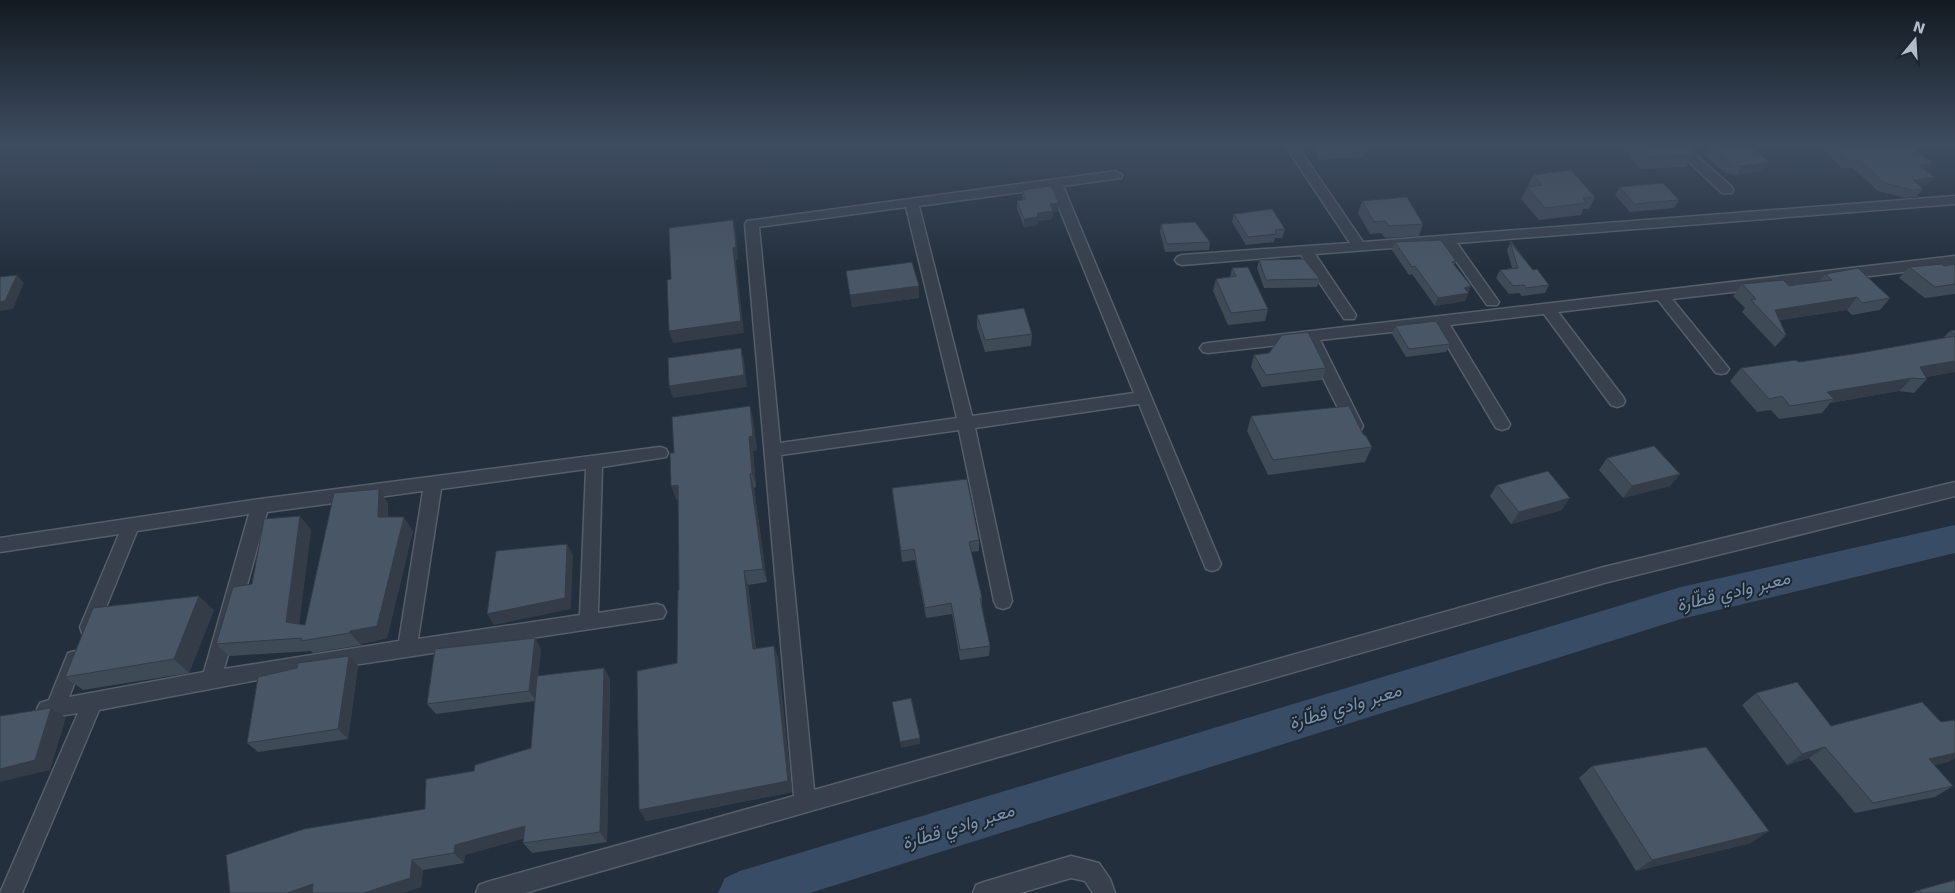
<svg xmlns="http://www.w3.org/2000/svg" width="1955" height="893" viewBox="0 0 1955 893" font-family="'DejaVu Sans',Vazirmatn,sans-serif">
<rect width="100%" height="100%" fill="#232f3c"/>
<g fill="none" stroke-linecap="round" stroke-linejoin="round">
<path fill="#384d65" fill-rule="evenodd" d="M1955,525v28l-274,66 -871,274h-92l7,-15 15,-7 941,-284z"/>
<defs>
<path id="minor" d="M1284,144h12l67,98 592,-46v8l-498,39 42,59 -2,3h-10l-43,-61 -129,10 41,61 -2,4h-10l-43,-64 -119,10 -5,-2 -2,-3 2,-3 5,-2 168,-12z
M1670,144h13l49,43 1,3 -1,3h-10z
M1116,171l6,4 -1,3 -58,8 158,378 -3,5 -6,2 -6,-2 -67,-165 -164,24 37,173 -3,6 -6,2 -6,-2 -3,-6 -35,-171 -178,25 33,335 790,-223 351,-85v14l-351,87 -1079,310h-49l3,-8 8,-3 307,-86 -49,-572 2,-3zM1051,188l83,205 -162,23 -53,-210zM906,207l51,211 -177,25 -21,-216z
M1955,256v10l-283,33 54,66 3,4 -3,4 -5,1 -5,-1 -58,-73 -100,12 65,85 2,4 -2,4 -6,2 -6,-2 -67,-91 -94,11 60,99 -2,4 -6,2 -6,-2 -60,-101 -116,13 43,86 -2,4 -6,2 -6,-2 -44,-88 -97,11 -5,-1 -3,-4 3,-4 5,-1z
M660,447l6,2 2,4 -2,4 -64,10 -4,146 59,-9 6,2 3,6 -3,6 -395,60 -169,32 -77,183h-22l78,-180 -31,5 -7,-3 -3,-6 3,-6 9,-3 19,-47 7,-2 7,2 2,6 -15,38 135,-25 45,-158 -112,17 -39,96 -2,6 -7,2 -7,-2 -2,-6 39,-93 -119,18v-14l260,-39zM586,469l-6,146 -162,24 23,-150zM423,491l-24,150 -175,28 43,-157z
M1071,856l28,7 11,16 5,14h-22l-8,-12 -14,-3 -51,15h-47l3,-8 8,-3z"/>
</defs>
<use href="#minor" stroke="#555e6a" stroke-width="3"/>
<use href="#minor" fill="#37404c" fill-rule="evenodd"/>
</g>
<path fill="#3f4a57" d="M1312,144h55l1,1 -4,12 -45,3z
M1625,144h59l10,11 -8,12 -46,2 -17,-21z
M1830,144h77l19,27 8,6 -7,8 -7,1 3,3 -7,8 -11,1 -27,-7 -25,-23h-11l-17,-17z
M1710,147l54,23 -27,5 -11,-2 -21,-17z
M1533,175l62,22 -6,12h-6l-2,6 -42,5 -18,-21z
M1620,187l59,13 -5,8 -44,4 -15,-17z
M1022,190l37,13 -1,8 -5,1 -1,7 -14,2 -1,4 -13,2 -7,-18v-8l5,-1z
M1362,201l61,23 -4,12 -34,2 -4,-5 -11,1 -12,-21z
M1234,214l51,15 -3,9h-7l-1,4 -28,3 -14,-23z
M1161,224l49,18 -1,8 -44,2 -5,-20z
M1511,241l22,29 16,15 -4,8 -23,3 -3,-3 -10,1 -13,-16 4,-8 12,-2 -5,-18z
M1395,242l61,19 -2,4 17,21 -6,15 -30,5 -23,-32 -3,1 -17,-25z
M1259,260l61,19 -3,8 -53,1 -7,-20z
M1955,264v30l-30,4 -26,-20 10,-11z
M1232,268l36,41 -3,12 -37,4 -15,-34 3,-12 14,-2z
M846,271l73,15v12l-67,9z
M1825,274l65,24 -10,12 -28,5 -5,-5 -67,10 6,15 -11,12 -33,-35 3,-4 -12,-12 9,-12 52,1 25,-3z
M977,315l55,19 -1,12 -46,6 -8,-25z
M1395,326l55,18 -4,8 -40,5 -14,-23z
M1955,330v42l-29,5 1,2 -13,14 -15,-2 -69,12 -8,10 -43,6 -8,-9 -14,2 -27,-31 11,-13 58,-6 61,-9 83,-15 7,-7z
M1254,355l72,13 -4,12 -60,7 -11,-20z
M750,406l3,14 4,30 -4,1 3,36 -2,1 13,94 -19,3 8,64 18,-3 4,12 14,134 -146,29 31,-158 2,-73 -1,-90h-2l-2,-47z
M1251,416l112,18 9,13 -7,15 -97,13 -21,-44z
M1607,458l73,16 -10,12 -47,12 -24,-28z
M1497,485l65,25 -51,14 -21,-28z
M892,488l87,52v11l-8,1 11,46v9l8,39 -1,10 -29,4 -8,-46 -26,4 -11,-58 -13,2z
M388,503v14l25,14 -26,107 -26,6v1l-48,8 -2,-2 -82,5 -13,-12 95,-115 -12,95 6,1z
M214,610l-25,63 -106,17 -18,-13z
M535,638l6,11 -3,27 66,-8 6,11 -3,163 -75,11 -9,-10 1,-5 -59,17 -1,8 -41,7 -2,17 -19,6h-172l195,-84 49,-38 57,-23 4,-47 -99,13 -9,-10z
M349,656l9,10 -10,73 -90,13 -11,-9z
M1756,693l75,33 110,-4 14,-2v38l-7,4 -14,3 19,21 -18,11 -80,16 -46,-55 -22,7 -45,-60z
M1592,766l159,77 -115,28 -57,-93z
M1919,890l36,3h-43z"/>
<path fill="#333c47" d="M1770,162l-6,8 -27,5 5,-9z
M1933,163l-6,8 -15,3 7,-9z
M1934,177l-7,8 -20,3 6,-8z
M1059,203l-1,8 -5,1 -1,7 -14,2 -1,4 -13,2v-8l14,-6 12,-9z
M733,220l3,12 2,27 -2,1 8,73 -71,10 -4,-12z
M17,275l7,8 -11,26 -13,2v-9z
M919,286v12l-67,9 -2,-12z
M1471,286l-6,15 -30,5 3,-8 26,-10z
M1857,297l-10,13 -76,11 4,-11z
M741,348l3,12 3,27 -74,11 -4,-12z
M1955,361v11l-36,6h-7l-13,13 -69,12 4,-4 -7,-7 93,-25z
M750,406l3,14 4,30 -4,1 3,36 -4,-14 -3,-36z
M750,474l4,14 13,94 -4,-13z
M1680,474l-10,12 -47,12 9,-12z
M678,485l5,14 -7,1 -5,-14z
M379,489l9,14 -1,27 -9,-13z
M1570,498l-8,12 -51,14 8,-12z
M300,516l11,13 -13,105 -12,-12z
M404,517l9,14 -26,107 -26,6v1l-11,-12v-2z
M567,544l6,11 -2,54 -77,16 -7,-11z
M744,571l4,14 9,77 -4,-13z
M199,596l15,14 -25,63 -15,-14z
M535,638l6,11 -5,52 -7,-10z
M774,646l4,12 14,134 -146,29 -7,-11z
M349,656l9,10 -10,73 -10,-10z
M604,668l6,11 -3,163 -7,-10z
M51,708l15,10 -16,52 -50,12v-13z
M920,738v6l-19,4 -1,-6z
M1825,747l-16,11 -22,7 15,-11z
M1955,753v5l-7,4 -37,9 18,-12z
M525,826l8,10 -68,19 -1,8 -10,-10 1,-8z
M1769,831l-18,12 -115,28 16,-11z
M412,860l11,10 -2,17 -19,6h-38z
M313,884l12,9h-38z"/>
<path fill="#495665" stroke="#333c47" d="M1321,144h46l1,1 -45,3z
M1636,144h48l10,11 -47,2z
M1732,144h15l23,18 -28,4 -10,-1 -22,-18z
M1831,144h76l26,19 -14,2 15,12 -21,3 10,9 -12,1 -26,-7 -26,-23h-11z
M1571,170l24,27 -12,1 4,5 -42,5 -18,-21 15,-2 -9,-10z
M1663,183l16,17 -45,4 -14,-17z
M1051,186l8,17 -9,1 3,7 -15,2 -1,4 -13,2 -7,-18 9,-2 -4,-9z
M1407,197l16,27 -34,2 -4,-5 -11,1 -12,-21z
M1272,209l13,20 -10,1 1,4 -28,3 -14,-23z
M733,220l3,27 -3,1 8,73 -72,10 -2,-51 4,-1 -2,-51z
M1195,222l15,20 -43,2 -6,-20z
M1441,240l15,21 -4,1 19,24 -7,2 5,5 -31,5 -23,-32 -3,1 -17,-25z
M1510,242l23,28 4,-1 12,16 -23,3 -2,-3 -11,1 -13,-16 18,-2z
M1304,259l16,20 -54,1 -7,-20z
M912,262l7,24 -69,9 -4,-24z
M1942,264l2,2 11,-2v20l-20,3 -26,-20z
M1248,267l20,42 -37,4 -15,-34 20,-3 -4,-8z
M1858,268l32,30 -28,5 -5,-6 -82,13 11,25h-2l-33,-35 5,-1 -14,-15 41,-4 6,6 5,-1 38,-5 -7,-6z
M17,275l-12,26 -5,1v-25z
M1024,308l8,26 -47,6 -8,-25z
M1436,321l14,23 -41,5 -14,-23z
M1955,330v5l-5,-4z
M1308,332l18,36 -60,7 -12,-20 15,-2 13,-18z
M1955,336v25l-35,6 7,12 -15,-1 -85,14 7,7 -44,7 -8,-10 -13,3 -28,-31 55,-8 3,2 61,-9z
M741,348l3,27 -75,11 -1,-28z
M750,406l3,30 -4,1 3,36 -2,1 13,95 -19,2 9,78 21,-3 14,135 -149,29 -2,-139 40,-8 1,-73h1l-1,-105 -7,1 -1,-33h4l-2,-36z
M1349,406l14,28 3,2 6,11 -99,13 -22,-44z
M1654,446l26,28 -48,12 -25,-28z
M1548,471l22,27 -51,14 -22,-27z
M967,479l12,61 -10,2 13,56h-2l10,48 -30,4 -9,-47 -26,5 -11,-59 -13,2 -9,-63z
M379,489l-1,28h26l-27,109 -27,5v2l-49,8 1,-3 -86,6 17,-57 19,-3 12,-65 36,-3 -14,106 19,3 29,-132z
M567,544l-2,54 -78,16 9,-63z
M199,596l-25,63 -109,18 28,-69z
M535,638l-6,53 -102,13 8,-55z
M349,656l-11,73 -91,14 11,-66 39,-9 1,-5z
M604,668l-4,164 -77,11 2,-17 -70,19 -1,8 -42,7 -2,18 -46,15h-52l1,-9 -26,9h-57l-4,-38 78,-26 121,-20 1,-30 48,-8 1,-6 56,-17 6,-72z
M1797,682l34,44 91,-24 19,20 14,-2v33l-26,6 24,27 -80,17 -48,-56 -23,7 -46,-61z
M911,698l9,40 -20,4 -8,-40z
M51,708l-16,52 -35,9v-53z
M1706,747l63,84 -117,29 -60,-94z
M1955,880v13h-33l-3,-3z"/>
<linearGradient id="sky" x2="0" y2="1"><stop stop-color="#131a21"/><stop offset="0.54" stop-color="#3f4d61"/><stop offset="1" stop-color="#3f4d61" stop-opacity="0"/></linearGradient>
<rect width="1955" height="269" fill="url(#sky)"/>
<g text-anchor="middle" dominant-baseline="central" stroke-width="4" stroke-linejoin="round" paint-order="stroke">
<g font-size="18" font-style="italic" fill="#7a93af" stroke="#1c2631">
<text transform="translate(1733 591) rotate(-14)">معبر وادي قطّارة</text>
<text transform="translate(1345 706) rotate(-17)">معبر وادي قطّارة</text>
<text transform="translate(958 826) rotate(-17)">معبر وادي قطّارة</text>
</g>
</g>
<g transform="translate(1915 40) rotate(18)" stroke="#1c2631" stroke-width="4" paint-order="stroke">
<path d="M0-4L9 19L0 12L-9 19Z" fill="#b2bbc7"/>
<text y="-8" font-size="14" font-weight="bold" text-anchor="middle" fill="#b2bbc7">N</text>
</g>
</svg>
